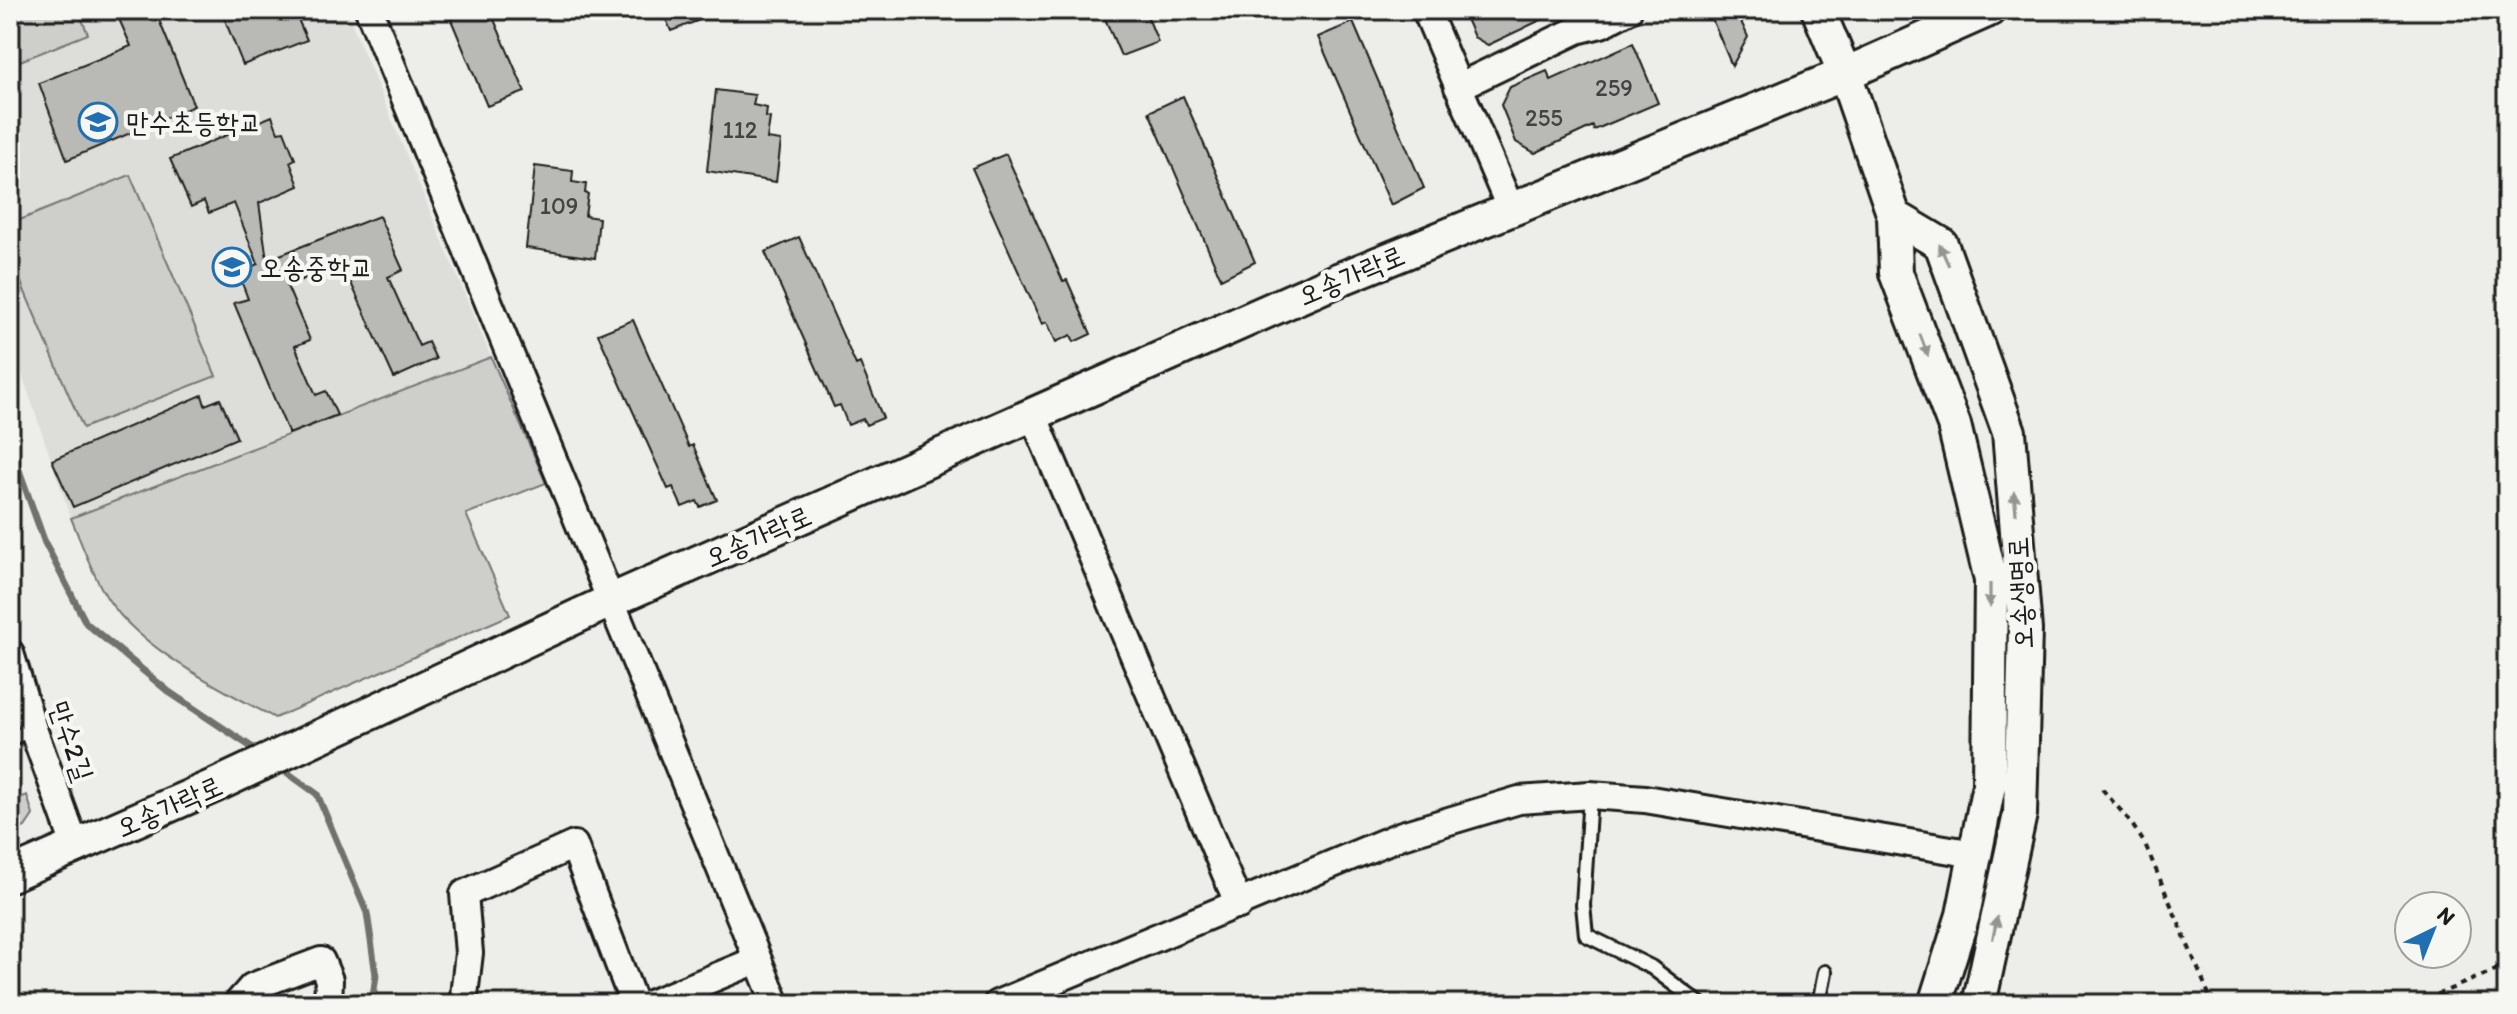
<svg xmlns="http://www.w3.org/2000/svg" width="2517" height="1014" viewBox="0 0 2517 1014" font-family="Itim,'Poor Story',sans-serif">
<rect width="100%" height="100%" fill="#edede9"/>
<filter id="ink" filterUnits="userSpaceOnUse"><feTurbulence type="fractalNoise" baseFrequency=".0125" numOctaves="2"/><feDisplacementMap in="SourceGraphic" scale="16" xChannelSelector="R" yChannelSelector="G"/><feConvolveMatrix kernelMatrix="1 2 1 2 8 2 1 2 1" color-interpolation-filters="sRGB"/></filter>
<g filter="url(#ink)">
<path fill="#ddddda" d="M10,10h336l145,347 -420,161 -61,-179z"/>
<path fill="#cececb" stroke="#757574" stroke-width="2" d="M10,10h68l10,24 -78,31z
M130,175l86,201 -133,52 -73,-171v-33z
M491,357l55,126 -80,31 44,101 -235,103c-54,-29 -142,-72 -172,-127 -13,-23 -22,-49 -32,-73z
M27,795l6,20 -8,12 -15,7v-32z"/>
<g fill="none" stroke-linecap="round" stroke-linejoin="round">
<path stroke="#6f6f6d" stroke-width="7" d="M10,445l35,98 41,80 83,69 93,62
M278,766l39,28 50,119 9,62 -4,29"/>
</g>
<path fill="#b9b9b6" stroke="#1c1c1c" stroke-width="2" d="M115,10h40l39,96 -127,54 -28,-77 92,-37z
M221,10h73l13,30 -64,25z
M447,10h43l35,82 -38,14z
M662,10h60l1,1 -52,20z
M1113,10h32l13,32 -37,14 -18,-42z
M1462,10h100l-74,35 -14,-8z
M1708,10h28l12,27 -16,29z
M1353,22l71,166 -33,17 -73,-168z
M1633,43l25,60 -64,27 -1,-4 -58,27 -19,-11 -15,-37 9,-18 37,-16 4,9z
M716,90l39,5 -2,10 14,3 -1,9 4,1 -3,21 14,2 -5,41 -69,-11z
M1183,96l72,166 -34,17 -72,-167z
M272,116l6,16 6,-1 11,28 -5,3 9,24 -40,17 8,57 112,-44 24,54 -15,7 31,69 9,-4 8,17 -42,19 -52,-115 -55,23 23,54 -15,6 21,49 10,-4 11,24 -48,19 -55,-131 14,-4 -10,-27 20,-8 -24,-61 -25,10 -5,-12 -13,6 -21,-48z
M1006,154l57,127 4,-1 24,54 -17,8 -3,-7 -15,7 -9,-20 -5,2 -70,-156z
M535,166l38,5 -1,11 14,2 -1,9 3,1 -3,22 14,2 -4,40 -69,-10z
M799,237l57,128 4,-2 23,55 -17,7 -3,-6 -15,6 -8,-20 -6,2 -69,-155z
M633,320l56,127 4,-2 24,55 -17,7 -3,-6 -15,6 -9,-20 -5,2 -70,-155z
M202,395l3,10 15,-6 17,39 -164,69 -21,-47z"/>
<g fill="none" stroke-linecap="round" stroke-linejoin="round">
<defs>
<path id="service" d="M10,739l23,-10
M1590,795l-7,110 3,30 65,32 49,37
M1819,1004l6,-32"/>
<path id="minor" d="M369,10l407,994
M1426,10l85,200
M1458,87l119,-57 24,-6 27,-14
M1033,415l206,490
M10,653l23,76 43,119
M237,1004l15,-17 69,-26 8,19 -1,24
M463,1004l6,-51 -5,-59 110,-49 60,159
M650,1004l107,-44
M997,1004l405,-169 117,-35 71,-5 55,4 330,55"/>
<path id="tertiary" d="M1818,10l27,64 49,142 2,57 58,152 37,155 -2,205 -26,130 -28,89
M1894,216l47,28 68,188 16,198 -5,184 -41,190
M10,875l206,-90 394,-184 730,-322 505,-205 144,-64"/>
</defs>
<use href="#service" stroke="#1c1c1c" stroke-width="18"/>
<use href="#minor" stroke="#1c1c1c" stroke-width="32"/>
<use href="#tertiary" stroke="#1c1c1c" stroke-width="38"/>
<path stroke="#1c1c1c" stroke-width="4" stroke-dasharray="6 6" stroke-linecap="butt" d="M2102,789l27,31 16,24 68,160
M2415,1004l92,-39"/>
<use href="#service" stroke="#f6f6f2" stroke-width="12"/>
<use href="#minor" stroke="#f6f6f2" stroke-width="26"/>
<use href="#tertiary" stroke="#f6f6f2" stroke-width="32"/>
</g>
<defs><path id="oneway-solid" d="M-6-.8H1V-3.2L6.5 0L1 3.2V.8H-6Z" transform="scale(2)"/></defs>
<g fill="#949492">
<use href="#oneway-solid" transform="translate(1944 255) rotate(-114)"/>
<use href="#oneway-solid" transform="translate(1924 345) rotate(69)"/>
<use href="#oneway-solid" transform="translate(2015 503) rotate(-95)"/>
<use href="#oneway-solid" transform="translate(1990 595) rotate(90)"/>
<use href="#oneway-solid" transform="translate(1995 928) rotate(-78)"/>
</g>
</g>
<defs>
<symbol id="school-ring" viewBox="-11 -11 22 22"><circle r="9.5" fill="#f6f6f2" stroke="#1f6fb2" stroke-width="1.5"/><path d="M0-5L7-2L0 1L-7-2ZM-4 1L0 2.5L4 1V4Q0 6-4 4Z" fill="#1f6fb2"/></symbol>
</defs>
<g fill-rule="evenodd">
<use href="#school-ring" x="76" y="100" width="44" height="44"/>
<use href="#school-ring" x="210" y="245" width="44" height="44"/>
</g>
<g text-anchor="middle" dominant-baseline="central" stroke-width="8" stroke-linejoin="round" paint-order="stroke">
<g font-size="24" fill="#434342">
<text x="1614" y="87">259</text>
<text x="1544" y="117">255</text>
<text x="740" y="129">112</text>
<text x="559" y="205">109</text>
</g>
<g font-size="28" fill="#1c1c1c" stroke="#f6f6f2" text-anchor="start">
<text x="126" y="122">만수초등학교</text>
<text x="260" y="267">오송중학교</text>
</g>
<g font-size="28" fill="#1c1c1c" stroke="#f6f6f2">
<text transform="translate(1351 275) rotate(-23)">오송가락로</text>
<text transform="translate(758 536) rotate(-24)">오송가락로</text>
<text transform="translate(2020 593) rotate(-93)">오송생명로</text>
<text transform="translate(72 741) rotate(71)">만수2길</text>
<text transform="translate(169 806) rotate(-24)">오송가락로</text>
</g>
</g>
<rect width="2517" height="1014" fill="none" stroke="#f6f6f2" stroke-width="40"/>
<rect x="20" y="20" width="2477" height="974" fill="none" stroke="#1c1c1c" stroke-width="3" filter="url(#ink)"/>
<g transform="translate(2433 930) rotate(43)"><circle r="38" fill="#f6f6f2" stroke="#9f9f9c" stroke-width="2"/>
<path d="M0-6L14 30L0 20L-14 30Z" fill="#1f6fb2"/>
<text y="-12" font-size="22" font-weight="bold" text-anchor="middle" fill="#1c1c1c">N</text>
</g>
</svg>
